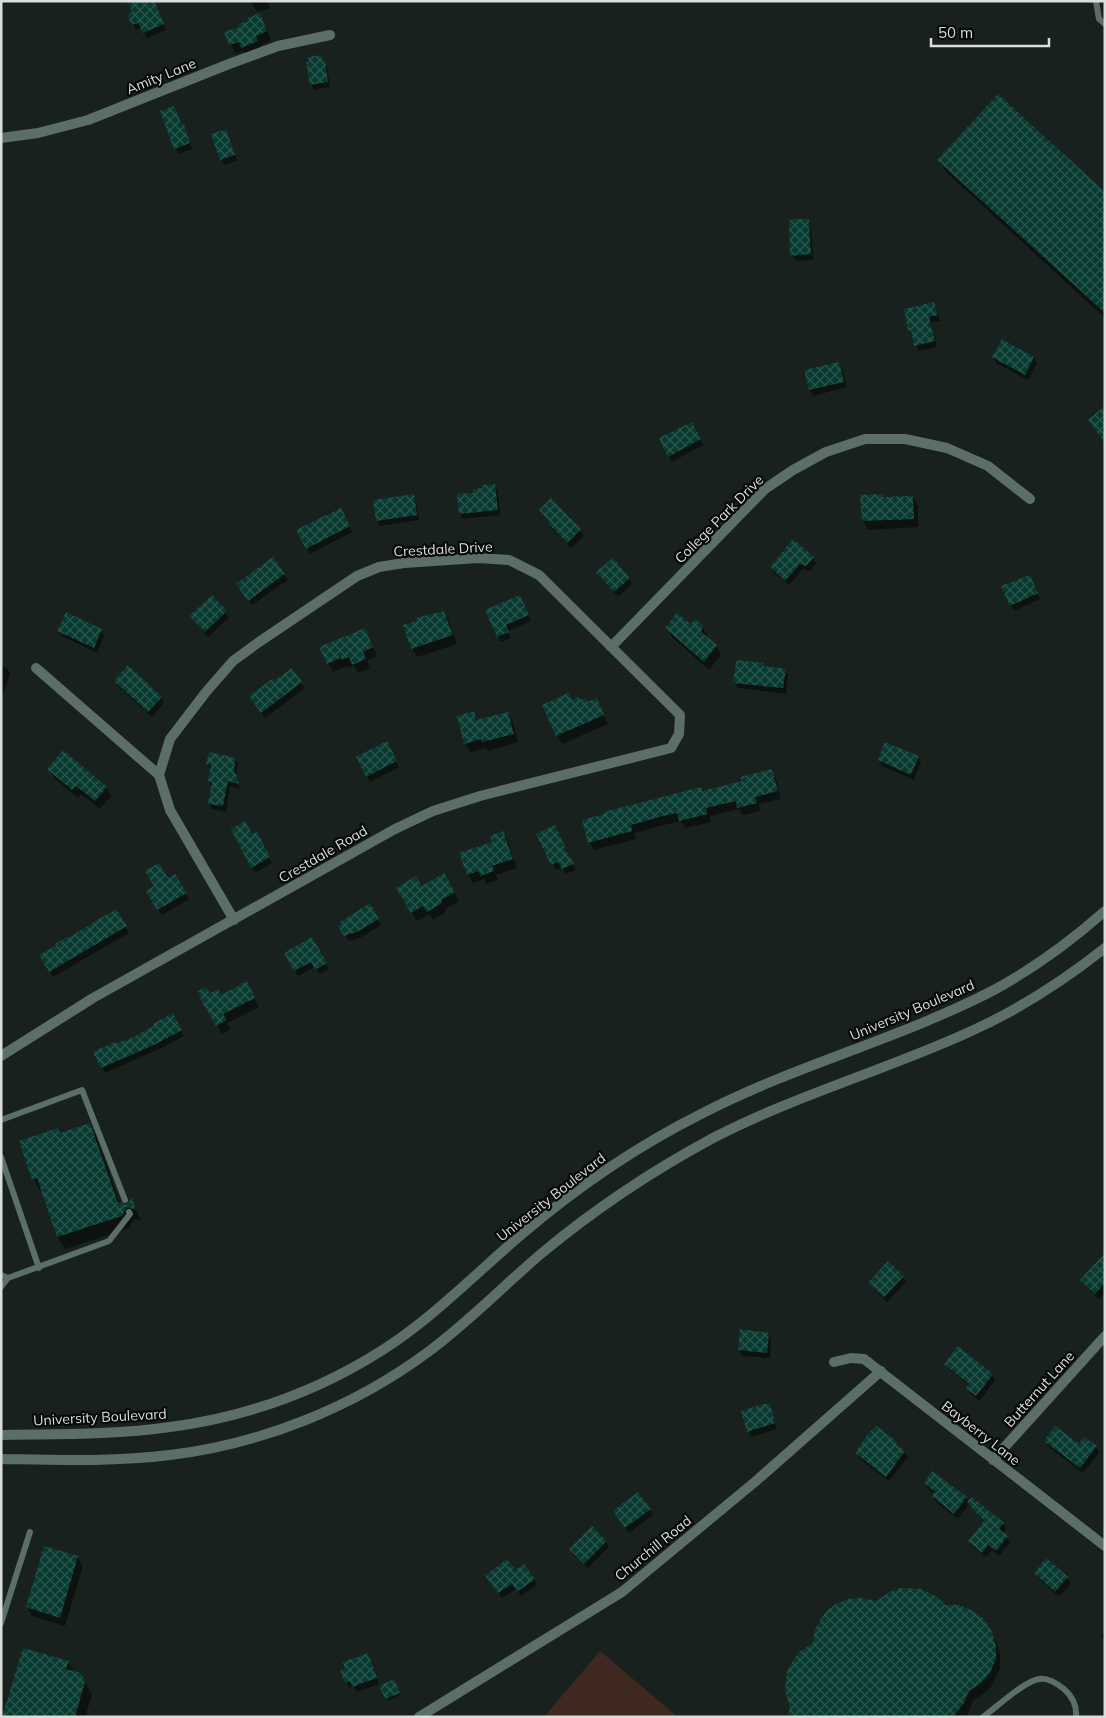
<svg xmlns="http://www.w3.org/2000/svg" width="1106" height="1718" viewBox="0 0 1106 1718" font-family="Mulish,sans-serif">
<defs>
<pattern id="building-cross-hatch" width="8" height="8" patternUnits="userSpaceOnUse" patternTransform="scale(1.25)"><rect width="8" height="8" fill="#073a31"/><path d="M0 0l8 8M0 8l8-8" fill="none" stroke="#2b564e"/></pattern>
</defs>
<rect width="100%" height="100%" fill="#19211f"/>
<path fill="#3f2820" d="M600,1651l78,66h-134z"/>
<path fill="#0007" d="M153,1l13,29 -19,8 -5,-10 -6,2 -3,-6z
M251,1h16l3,7 -13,4z
M260,15l11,25 -11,6 2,4 -15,6 -3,-5 -9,3 -9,-21 15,-5z
M320,56l7,11 3,20 -16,3 -3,-6 -1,-21z
M174,107l8,19 4,5 6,18 -14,5 -17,-42z
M225,131l12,29 -12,5 -4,-6z
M939,160l166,34v124l-159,-146z
M808,223l3,5 2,32 -18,1 -3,-6z
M934,304l6,17 -9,1 6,25 -18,4 -9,-21z
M993,357l41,1 3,5 -9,17 -32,-17z
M839,363l3,6 5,18 -34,9 -3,-6 -5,-19z
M695,429l8,16 -31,17 -3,-6z
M494,486l4,5 2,24 -37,4 -3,-6 15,-19z
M883,495l1,3 29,-1 5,9v21l-50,3 -5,-9z
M413,496l3,5 3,19 -39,6 -3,-6z
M551,500l29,30 4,6 -13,12 -19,-19 -2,-6 -10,-13z
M340,509l12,23 -42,22 -12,-23z
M813,558l3,5 -6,8 -7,-2 -14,16 -15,-12 -3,-6z
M598,573l31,5 3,6 -14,13z
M284,574l4,6 -36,25 -11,-16z
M1032,582l8,17 -26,12 -3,-6z
M520,596l11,25 -23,10 3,7 -10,4 -3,-6z
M212,597l17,21 -21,19 -17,-21z
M444,612l5,9 8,23 -40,13 -5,-9z
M691,626h11l5,9 -1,3 10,8 5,9 -12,15 -37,-33 -6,-9z
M365,629l12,27 -10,5 3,7 -12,5 -4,-7 -6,2 -1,-2 -14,6 -5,-9z
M101,630l3,6 -7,17 -35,-17 -4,-5z
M763,664l2,4 20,2 3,5 -2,19 -48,-6 -4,-6z
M1,666l6,2 3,5 -8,25z
M291,670l14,18 -40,30 -12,-16 20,-19z
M115,681l46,16 3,6 -12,14 -34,-31z
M596,700l12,24 -46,20 -5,-9 15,-34 15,3z
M473,713l5,8 30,-8 5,9 5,20 -30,9 -2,-3 -16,4 -5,-9z
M386,743l13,24 -29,15 -13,-24z
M918,757l3,5 -7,18 -32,-14 -3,-6z
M235,759l3,5 -2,12 4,13 -10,-3 -4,26 -14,-3 -3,-6 3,-17 -3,-5 2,-11 -3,-6z
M49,769l57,18 5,9 -11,13 -19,-15 -3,4 -24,-20z
M772,771l4,8 5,20 -22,5 1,7 -17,4 -4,-6 -29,7 1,6 -26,6 -4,-7 -13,3 -34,9 2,6 -42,11 -5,-8 113,-50 41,-10z
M232,830l20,6 4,-2 16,29 -17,10z
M558,832l10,22 -1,1 9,15 -10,4 -4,-7 -6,3 -18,-35z
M503,833l5,8 9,27 -21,7 2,5 -12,4 -2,-5 -11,4 -5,-9z
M444,875l15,26 -14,8 1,3 -13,8 -4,-6 -12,7 -20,-33h25z
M175,876l14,23 -27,16 -14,-24z
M369,904l12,21 -21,13 -11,3 -9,-15z
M116,911l13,22 -76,44 -12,-21z
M312,938l17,31 -9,5 -5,-7 -17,9 -13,-22z
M251,991l8,16 -32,16 4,6 -9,5 -20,-35 7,-4 11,1z
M172,1015l12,21 -25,13 -54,24 -10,-21 31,-10 30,-16z
M89,1124l7,12 24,67 7,3 5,-6 9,21 -7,-2 -5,9 -64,21 -7,-12 -15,-47 -3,1 -6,-12 -13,-38 39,-7z
M1105,1262v30l-6,7 -14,-14 -4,-5z
M903,1276l3,6 -19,20 -14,-14 -3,-5z
M741,1330l27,4 3,6 -1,18 -28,-2 -3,-6z
M946,1364l46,11 3,6 -16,20 -9,-8 -3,-5 2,-3 -20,-16z
M769,1405l8,24 -26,8 -9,-25z
M1045,1441l51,6 3,6 -16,20 -34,-26z
M896,1443l12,14 -19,24 -29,-22 -3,-6z
M925,1483l41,15 3,5 34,21 3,5 -3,4 7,9 -11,14 -7,-6 -6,7 -13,-10 -3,-6 14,-19 -14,-19 -12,16 -22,-17 -3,-6 2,-2 -7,-5z
M650,1509l3,6 -24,18 -11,-16z
M606,1542l3,5 -21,21 -14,-13 -3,-6z
M77,1557l6,9 -18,60 -33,-10 -5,-9z
M1046,1560l21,18 4,6 -12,13 -20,-18 -4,-6z
M515,1572l19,7 3,6 -16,11 -5,-7 -14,9 -12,-16z
M877,1602l67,4 41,16 12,21 3,12v13l-9,19 -9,8 -9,5 -4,12 -4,5h-176z
M1105,1631v11l-4,-6z
M370,1660l9,24 -22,8 -4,-6 -4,2 -3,-6z
M68,1662l6,10 6,2 12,21 -7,22h-82z
M394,1681l6,14 -12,6 -7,-14z"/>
<path fill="url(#building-cross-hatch)" d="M127,1h27l10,23 -21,9 -5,-10 -6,2 -5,-11 5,-2z
M260,13l7,18 -11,5 2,5 -17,7 -2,-6 -10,3 -5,-13 15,-5 -1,-3 11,-3 -1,-3z
M321,55l1,5h3l3,22 -18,3 -4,-23h3l-1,-5z
M998,94l107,98v121l-168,-153z
M174,106l8,19 2,-1 6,19 -16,6 -14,-38z
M226,129l9,26 -15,5 -9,-26z
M793,219h16l2,35 -21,2 -1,-35z
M934,302l3,13 -8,2 6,24 -21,5 -3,-16 -3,1 -4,-22z
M1002,339l32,18 -9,18 -33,-18z
M839,362l5,20 -35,8 -5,-20z
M1105,406v37l-17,-23z
M692,422l9,17 -33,18 -9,-19z
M495,484l3,26 -39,4 -2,-20 16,-1v-4l10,-1 -1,-3z
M414,494l3,21 -41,6 -3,-21z
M883,494v3l30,-1 1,23 -52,2 -2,-26z
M551,498l30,31 -14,14 -19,-20 2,-1 -11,-12z
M341,508l9,18 -44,23 -10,-19z
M793,539l21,18 -8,9 -6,-2 -15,17 -15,-14z
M273,557l12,17 -37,27 -12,-17z
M613,558l17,20 -16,14 -18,-20z
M1030,575l8,18 -28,13 -9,-20z
M212,595l15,16 -22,21 -16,-16z
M520,595l9,20 -23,10 3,7 -12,5 -12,-27z
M444,611l9,24 -42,14 -8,-24 14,-4 -1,-3z
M66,612l36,17 -8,19 -37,-17z
M677,613l14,11 4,-5 8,6 -2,7 16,13 -13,17 -39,-34z
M365,628l8,19 -10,5 3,7 -14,6 -3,-8 -7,3 -1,-2 -14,6 -8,-17z
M736,660l28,3 -1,3 23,3 -3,19 -50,-5z
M128,665l34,32 -14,15 -34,-31z
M292,668l10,14 -41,31 -12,-17 23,-17 2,2z
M569,693l3,7 6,-3 2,3 5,-2 2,4 10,-4 7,17 -48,21 -14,-31z
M474,711l2,9 32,-8 6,22 -32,8 -1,-3 -17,5 -7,-28z
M387,741l10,20 -31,16 -10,-20z
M885,742l34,14 -8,19 -33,-15z
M63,750l44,37 -12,14 -19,-15 -4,4 -25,-21z
M209,752l27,6 -2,11 5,15 -11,-3 -5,25 -15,-2 4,-22 -4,-1 3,-16 -5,-1z
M772,769l6,22 -23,6 2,6 -20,5 -1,-7 -30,7 1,6 -28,7 -2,-8 -14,3 -32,9 1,6 -44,12 -6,-23 22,-6v-2l97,-25 1,4 40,-10 -2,-4z
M245,821l7,13 5,-2 13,25 -19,11 -20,-39z
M555,825l11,24h-1l9,15 -12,5 -4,-7 -7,3 -15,-31z
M503,831l10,28 -21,7 2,5 -14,5 -1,-5 -12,4 -8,-22 33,-11 -2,-6z
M159,863l9,15 7,-4 12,19 -30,17 -11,-19 8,-5 -9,-15z
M444,873l11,19 -14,8 1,3 -15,9 -4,-6 -12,7 -15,-25 20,-12 6,10z
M370,903l9,16 -22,13 -13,4 -6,-10 3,-2 -1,-2z
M116,909l11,17 -78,46 -10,-17 17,-9 -1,-2 12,-7 1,1z
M312,937l15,26 -12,7 -4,-8 -17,9 -10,-18z
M247,981l8,17 -32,16 4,6 -11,6 -16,-28h1l-3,-7 8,-4 4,6 8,-4 3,6z
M173,1013l9,17 -26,14 -55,24 -8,-16 22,-10 1,2 10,-5v2l28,-15 -1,-2z
M90,1123l28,80 2,-1 6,3 6,-7 4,12 -9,-3 -5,9 -65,21 -20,-59 -5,2 -13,-39 39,-13 2,5z
M1105,1253v30l-10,11 -15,-14z
M888,1261l16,15 -20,21 -16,-14z
M740,1329l29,4 -2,20 -29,-3z
M958,1346l35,28 -17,22 -10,-8 3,-4 -25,-20z
M764,1404h6l5,19 -28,9 -6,-21z
M876,1426l18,13 3,4 -1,1 9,7 -19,26 -31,-24 13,-19z
M1055,1426l24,18 5,-7 13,9 -17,22 -36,-27z
M932,1471l35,26 -13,17 -22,-18 3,-4 -11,-9z
M638,1492l13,17 -26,19 -12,-17z
M972,1497l32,26 -5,6 9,7 -12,15 -8,-6 -6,8 -14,-12 16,-20 -17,-19z
M592,1526l15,15 -23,23 -15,-15z
M44,1546l34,10 -18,62 -34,-11z
M1046,1558l22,19 -13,15 -21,-19z
M507,1559l8,11 9,-6 11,15 -18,13 -5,-8 -14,9 -13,-17z
M901,1588l20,1 16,8 8,8h14l12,5 13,9 8,13 4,14v12l-6,15 -10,11 -11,7 -5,12 -11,14h-166l3,-9 -5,-18 2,-19 11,-18 15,-10 2,-14 11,-18 10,-7 11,-5 13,-1 17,3 12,-9z
M23,1648l46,13 -3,8 15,4 4,9 -10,35h-73z
M368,1653l9,25 -25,9 -2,-6 -5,2 -5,-12 5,-2 -2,-7z
M394,1679l6,14 -15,6 -6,-13z"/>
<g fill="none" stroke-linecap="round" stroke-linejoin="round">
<path stroke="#5b6e69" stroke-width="6" d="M1096,1l3,18 6,5
M1,1120l81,-30 43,110
M1,1157l38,111
M1,1275l7,3
M1,1287l7,-9 101,-37 21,-27 -1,-2
M1,1623l29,-91
M983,1717c14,-10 40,-35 56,-38 8,-2 19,5 25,10 8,7 13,17 12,28"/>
<path stroke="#5b6e69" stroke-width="10" d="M1,138l37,-5 50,-13 141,-56 49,-18 52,-11
M611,647l154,-158 28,-19 33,-18 39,-13h40l42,9 41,18 42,33
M36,668l123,107 11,35 64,110
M1,1056l92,-58 302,-169 38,-18 47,-15 191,-48 8,-14 1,-19 -141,-140 -30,-15 -31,-2 -74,5 -25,4 -22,9 -98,66 -26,19 -27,31 -36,47 -11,36
M834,1362l17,-4 13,1 241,187
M1,1435c56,-1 114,0 169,-8 75,-10 148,-36 211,-76 52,-33 94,-77 140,-116 56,-48 116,-89 182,-122 93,-48 196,-74 289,-122 41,-22 78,-49 113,-80
M1,1459c56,1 113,3 169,-4 92,-11 184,-48 258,-103 41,-30 76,-67 114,-99 54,-45 108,-81 171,-115 81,-42 170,-67 254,-105 50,-22 95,-51 138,-85
M993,1460l112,-124
M419,1717l203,-125 134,-111 125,-110"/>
</g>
<g text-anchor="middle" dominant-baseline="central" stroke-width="4.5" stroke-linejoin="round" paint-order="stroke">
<g font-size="14" fill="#dadfde" stroke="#070a09">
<text transform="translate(161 76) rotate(-22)">Amity Lane</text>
<text transform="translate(719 519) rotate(-45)">College Park Drive</text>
<text transform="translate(443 549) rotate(-3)">Crestdale Drive</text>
<text transform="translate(323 854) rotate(-30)">Crestdale Road</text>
<text transform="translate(912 1010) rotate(-23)">University Boulevard</text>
<text transform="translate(551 1197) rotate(-38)">University Boulevard</text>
<text transform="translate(1039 1389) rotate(-48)">Butternut Lane</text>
<text transform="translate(100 1417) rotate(-3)">University Boulevard</text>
<text transform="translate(981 1433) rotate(38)">Bayberry Lane</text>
<text transform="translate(653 1548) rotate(-39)">Churchill Road</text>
</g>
</g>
<rect width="1106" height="1718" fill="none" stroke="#dadfde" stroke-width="5"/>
<path d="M931 38v8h118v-8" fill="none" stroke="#dadfde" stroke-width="2.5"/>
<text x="938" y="38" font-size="15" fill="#dadfde" stroke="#070a09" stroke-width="4" paint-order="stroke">50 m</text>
</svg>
